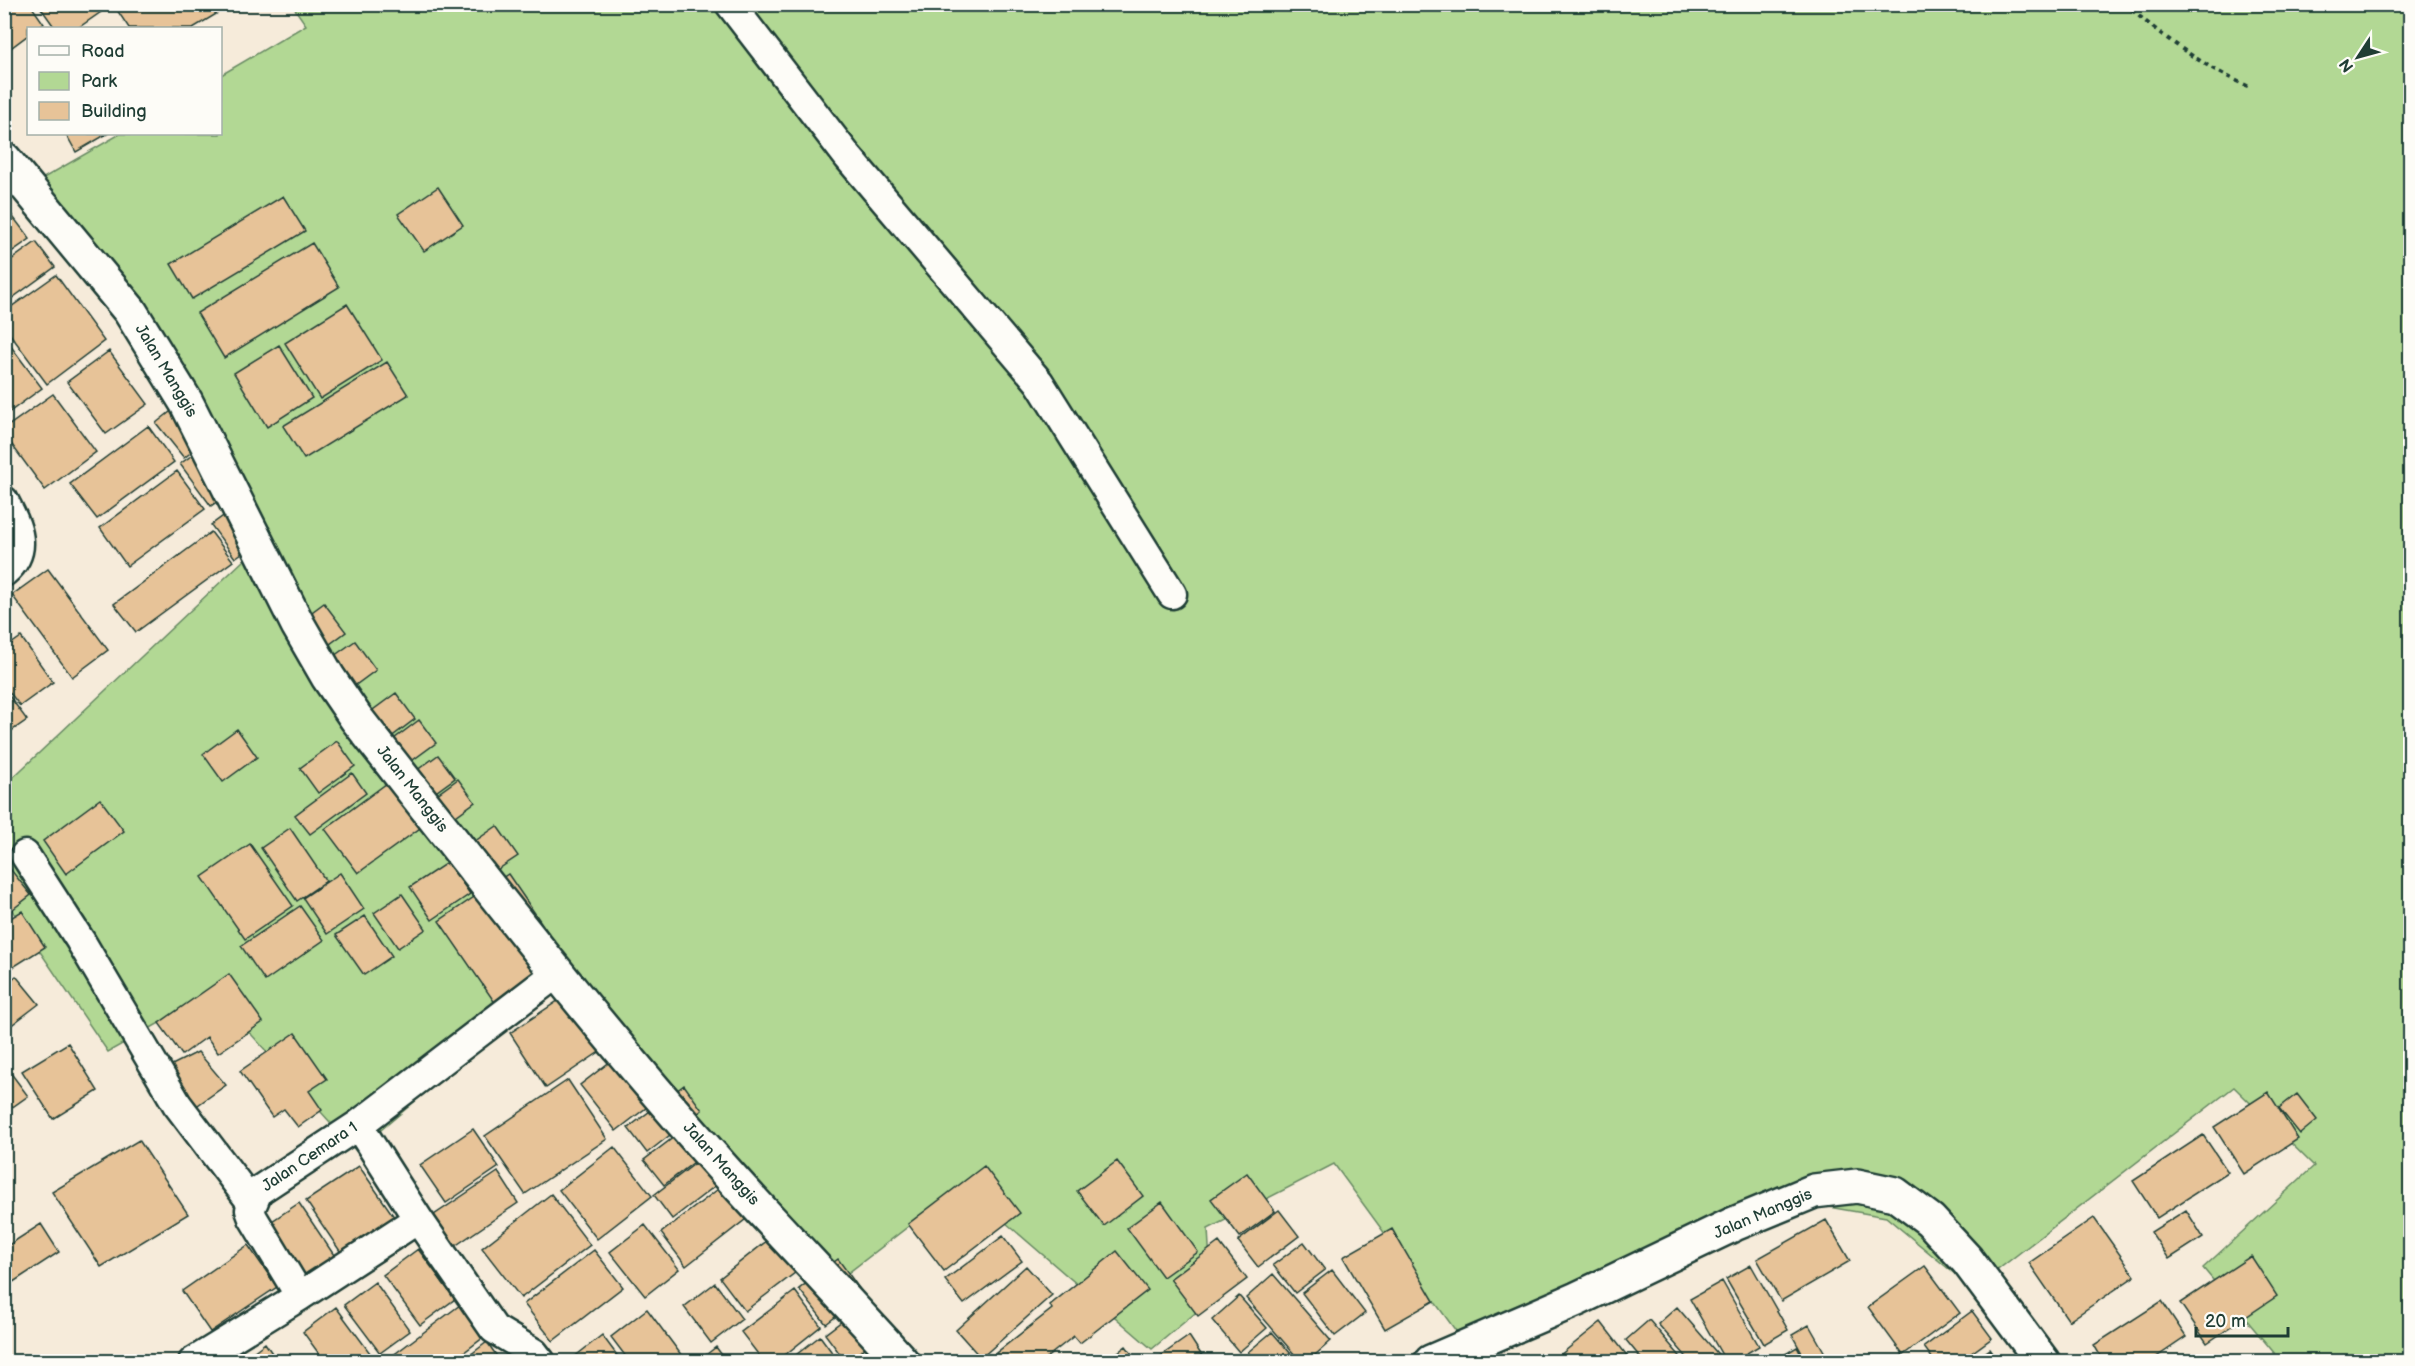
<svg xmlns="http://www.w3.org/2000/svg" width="2415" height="1366" viewBox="0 0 2415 1366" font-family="'Balsamiq Sans',sans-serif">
<rect width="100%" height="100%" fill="#f6ebda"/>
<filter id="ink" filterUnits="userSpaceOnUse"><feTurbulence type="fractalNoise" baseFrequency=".0167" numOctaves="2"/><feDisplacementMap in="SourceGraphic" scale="12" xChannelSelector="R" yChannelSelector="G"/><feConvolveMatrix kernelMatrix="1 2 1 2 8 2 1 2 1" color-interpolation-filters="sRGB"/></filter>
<g filter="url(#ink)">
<path fill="#b2d894" stroke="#688a64" stroke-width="1.5" d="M292,5h2118v1356h-129l-78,-93 111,-102 -80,-79 -261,202 -87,-72 -127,-22 -295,147 -130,-178 -126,65 4,70 -60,50 -190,-164 -123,95 -279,-301 -204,172 -106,-118 -38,5 -33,-26 -71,40 -103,-152v-115l239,-225 -13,-78 -205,-294 94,-54h100l1,-59 85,-50z"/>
<path fill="#e7c398" stroke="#1f3d34" stroke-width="1.5" d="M4,4h26l14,20 -6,4h-10v7l-24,18z
M38,4h58l5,8 -23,16h-23z
M126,4h107l-40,24h-64l-12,-18z
M66,134h41l-31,18z
M438,187l25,38 -39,26 -26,-37z
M283,196l22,35 -113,68 -21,-35z
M4,205l26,34 -26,18z
M36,242l19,25 -51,37v-39z
M312,243l27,44 -115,71 -27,-45z
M56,275l48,66 -57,43 -43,-58v-14z
M347,304l35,56 -62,39 -35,-56z
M4,337l38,51 -38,28z
M279,345l33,53 -45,29 -33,-54z
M109,351l39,53 -42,30 -39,-52z
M387,362l21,33 -104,64 -21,-33z
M53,394l43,58 -51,38 -41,-56v-5z
M175,408l28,35 -19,15 -28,-35z
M148,426l26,36 -77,57 -27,-35z
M205,446l31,42 -25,18 -31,-42z
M177,471l28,38 -78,57 -27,-38z
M248,498l24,33 -37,27 -24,-33z
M211,532l22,29 -97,71 -22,-28z
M48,569l60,81 -36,27 -60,-82z
M324,603l22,29 -39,29 -22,-29z
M21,637l32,45 -33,24 -16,-21v-36z
M355,641l21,29 -42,31 -21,-30z
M4,689l23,31 -23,16z
M396,693l19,26 -37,28 -20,-26z
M419,720l17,23 -34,25 -16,-23z
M237,729l20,28 -34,25 -20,-28z
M337,741l18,25 -37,27 -18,-25z
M438,755l17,23 -29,21 -17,-23z
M352,773l14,20 -56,41 -15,-19z
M394,778l33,45 -69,50 -33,-44z
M458,779l17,23 -33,24 -17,-23z
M100,799l24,32 -58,43 -23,-33z
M497,826l21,30 -46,31 -20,-30z
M290,828l36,53 -29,20 -36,-53z
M250,844l43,62 -48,33 -43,-62z
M448,862l22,32 -38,26 -22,-33z
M7,865l24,30 -27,21v-49z
M340,873l24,36 -37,25 -24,-36z
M508,874l63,92 -69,47 -63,-92z
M402,894l24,35 -28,19 -24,-35z
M300,906l24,34 -59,41 -24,-35z
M22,911l23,36 -38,24 -3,-5v-44z
M365,916l27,40 -28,19 -28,-40z
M229,974l34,48 -45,31 -11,-16 -25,18 -23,-32z
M16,976l23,28 -34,26 -1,-44z
M586,982l37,54 -77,52 -36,-55z
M295,1033l32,46 -18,12 13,19 -24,17 -14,-18 -12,8 -32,-46z
M68,1043l30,48 -45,28 -31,-48z
M633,1044l35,47 -52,40 -36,-46z
M198,1052l28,33 -31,22 -29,-39z
M4,1064l24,32 -24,17z
M568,1080l39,59 -82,55 -40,-58z
M684,1085l18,25 -55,43 -19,-25z
M2268,1092l30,47 -54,35 -30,-47z
M2297,1094l20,26 -17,14 -21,-26z
M699,1118l20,25 -55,42 -20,-25z
M473,1129l26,38 -53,36 -26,-38z
M2203,1135l25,37 -71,46 -24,-37z
M139,1140l49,74 -87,53 -49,-75z
M614,1147l38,49 -55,43 -38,-49z
M710,1152l18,24 -56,43 -18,-24z
M1117,1161l26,35 -39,30 -27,-35z
M359,1166l38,55 -53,36 -38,-56z
M984,1166l36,47 -76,58 -36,-47z
M498,1172l20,31 -63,43 -21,-31z
M1247,1173l28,38 -35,26 -29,-38z
M730,1180l25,32 -69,54 -25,-33z
M551,1194l39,51 -69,53 -39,-50z
M1162,1202l36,50 -35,25 -36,-49z
M299,1203l39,58 -33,22 -39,-58z
M1279,1210l20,26 -41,31 -20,-26z
M2186,1210l17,27 -34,22 -18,-27z
M2094,1218l41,58 -66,45 -40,-58z
M1826,1220l24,41 -69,40 -24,-42z
M41,1224l18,28 -55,36v-40z
M645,1225l34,44 -34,27 -35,-44z
M1392,1229l42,72 -49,28 -42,-72z
M778,1232l26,34 -59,45 -25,-33z
M1003,1236l19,25 -58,43 -19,-24z
M1219,1242l28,37 -49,37 -28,-37z
M1304,1242l21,28 -30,23 -22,-28z
M248,1245l29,42 -67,45 -28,-41z
M418,1249l37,50 -35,26 -37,-50z
M594,1250l29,37 -70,54 -29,-37z
M1117,1251l31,39 -68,53 -6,-7 -33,26h-38l-7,-9 56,-44 -2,-4z
M2251,1256l26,40 -70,47 -27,-40z
M838,1259l26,36 -38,29 -27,-35z
M1751,1265l37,65 -24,14 -38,-65z
M1026,1266l26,29 -71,63 -25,-28z
M1925,1266l35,47 -57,42 -35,-48z
M1332,1270l33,43 -30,23 -33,-43z
M1273,1274l58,67 -24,21h-6l-55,-64z
M1722,1281l37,65 -27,16h-6l-36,-63z
M375,1282l35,49 -30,22 -36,-48z
M715,1283l27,36 -31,24 -27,-36z
M795,1291l26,35 -45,36h-12l-23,-30z
M1239,1296l28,32 -28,24 -27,-32z
M2162,1301l24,36 -37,25h-45l-10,-17z
M460,1305l24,32 -33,25h-67z
M863,1305l22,28 -39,29 -21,-28z
M336,1307l37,50 -7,5h-41l-22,-30z
M1677,1307l46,53 -2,2h-30l-33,-38z
M647,1309l38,51 -2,2h-53l-19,-25z
M1972,1311l20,27 -33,24h-24l-11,-15z
M1649,1320l36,42h-41l-18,-22z
M1601,1322l31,40h-77l-1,-2z
M1809,1325l21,37h-23l-15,-27z
M1272,1332l26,30h-41l-9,-10z
M602,1335l20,27h-54z
M820,1336l19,26h-52z
M1189,1336l17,26h-50l-1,-2z
M487,1342l14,20h-40z
M265,1343l13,19h-38z
M1126,1346l12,16h-33z
M716,1347l11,15h-30z
M1797,1347l8,15h-33z
M1990,1349l9,13h-27z"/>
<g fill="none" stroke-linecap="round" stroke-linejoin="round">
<defs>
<path id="minor" d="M730,4l118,153 191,225 133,212
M4,501c13,25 26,49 0,71
M25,855l55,85 97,164 75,99
M358,1125l60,94
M300,1296l118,-77 76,110 40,24 7,9
M193,1362l107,-66 -47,-78 -3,-8 8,-19 100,-66 199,-152"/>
<path id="tertiary" d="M4,159l126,152 56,91 112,223 30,52 28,41c124,158 247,318 382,467 54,59 110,117 164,177
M1431,1362l146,-63 157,-75 80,-33 43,-5 38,8 35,26 37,40 76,102"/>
</defs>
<use href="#minor" stroke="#1f3d34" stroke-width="33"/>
<use href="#tertiary" stroke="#1f3d34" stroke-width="38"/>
<path stroke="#1f3d34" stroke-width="4" stroke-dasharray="4.5 4.5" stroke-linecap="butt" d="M2125,4c39,34 80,64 127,84"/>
<use href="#minor" stroke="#fdfcf7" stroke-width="28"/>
<use href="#tertiary" stroke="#fdfcf7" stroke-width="33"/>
</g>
</g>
<g text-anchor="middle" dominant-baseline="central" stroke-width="4.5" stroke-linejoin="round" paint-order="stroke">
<g font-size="16" fill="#1f3d34" stroke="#fdfcf7">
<text transform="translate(166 371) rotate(59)">Jalan Manggis</text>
<text transform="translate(412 789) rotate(52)">Jalan Manggis</text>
<text transform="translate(310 1157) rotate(-34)">Jalan Cemara 1</text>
<text transform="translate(721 1164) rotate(48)">Jalan Manggis</text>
<text transform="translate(1763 1214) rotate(-23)">Jalan Manggis</text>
</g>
</g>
<rect width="2415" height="1366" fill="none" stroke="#fdfcf7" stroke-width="24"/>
<rect x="12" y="12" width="2391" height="1342" fill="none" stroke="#1f3d34" stroke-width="2" filter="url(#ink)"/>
<rect x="27" y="27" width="195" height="108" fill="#fdfcf7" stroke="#a4b0a9" stroke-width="1.5"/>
<rect x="39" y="46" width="30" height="9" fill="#fdfcf7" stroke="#a4b0a9" stroke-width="1.5"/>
<text x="81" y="57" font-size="18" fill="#1f3d34">Road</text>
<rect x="39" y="72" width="30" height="18" fill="#b2d894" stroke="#a4b0a9" stroke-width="1.5"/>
<text x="81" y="87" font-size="18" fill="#1f3d34">Park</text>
<rect x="39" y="102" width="30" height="18" fill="#e7c398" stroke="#a4b0a9" stroke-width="1.5"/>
<text x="81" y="117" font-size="18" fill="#1f3d34">Building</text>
<g transform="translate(2358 57) rotate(234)" stroke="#fdfcf7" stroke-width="4.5" paint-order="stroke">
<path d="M0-4.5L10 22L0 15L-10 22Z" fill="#1f3d34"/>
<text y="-9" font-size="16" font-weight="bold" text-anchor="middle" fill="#1f3d34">N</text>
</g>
<path d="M2196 1327v9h92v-9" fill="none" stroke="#1f3d34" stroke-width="3"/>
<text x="2205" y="1327" font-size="18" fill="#1f3d34" stroke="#fdfcf7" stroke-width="4.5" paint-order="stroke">20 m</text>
</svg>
